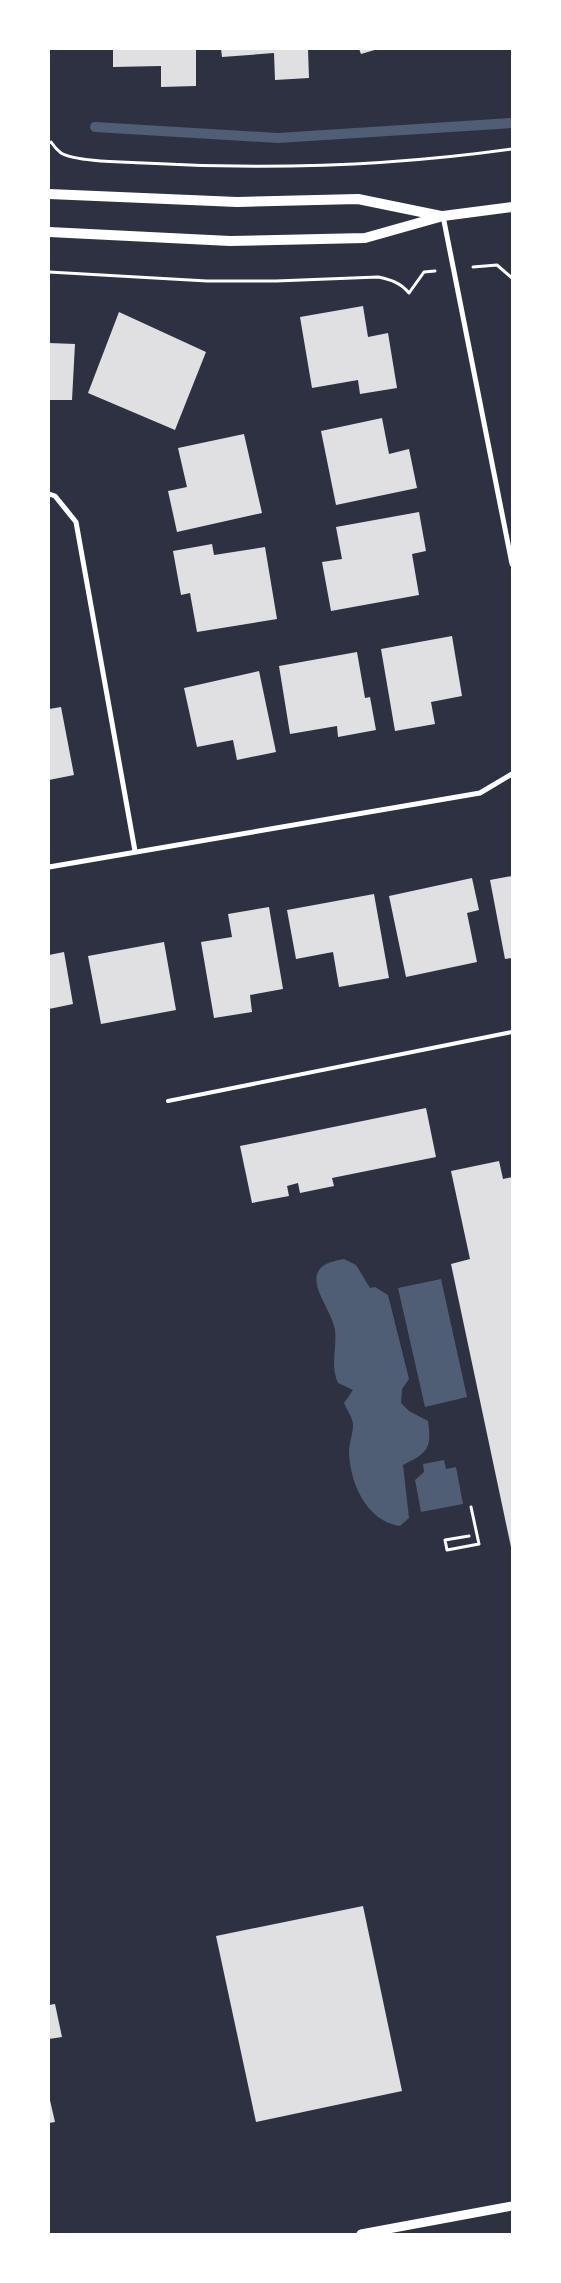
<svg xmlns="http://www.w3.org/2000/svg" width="561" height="2283" viewBox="0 0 561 2283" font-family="'Open Sans',sans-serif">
<rect width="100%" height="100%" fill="#2d3142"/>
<path fill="#4f5d75" d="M344,1259l12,6 14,23 5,-1 13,8 21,84 -7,10 -1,14 8,8 19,10c4,27 0,32 -25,44l6,53 -9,8c-34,-5 -50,-43 -51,-74 0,-9 4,-18 4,-27 0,-7 -6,-15 -9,-22l9,-13 -15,-7c-8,-17 -1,-34 -3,-53 -4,-26 -45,-63 9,-71z
M441,1279l26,118 -42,10 -27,-119z
M444,1460l2,9 10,-2 7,37 -42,8 -6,-32 9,-8 -1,-8z"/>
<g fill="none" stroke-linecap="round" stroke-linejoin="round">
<path stroke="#4f5d75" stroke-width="10" d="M95,127l183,11 234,-15"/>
</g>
<path fill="#e0e0e3" d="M113,49h83v37l-35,1v-21l-48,1z
M221,49h87l1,29 -34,2 -1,-27 -52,4z
M359,49h19l-17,5z
M363,306l5,31 20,-4 9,55 -37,6 -2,-14 -46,8 -12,-71z
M119,312l87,40 -31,78 -87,-37z
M49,343l26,1 -3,56h-23z
M382,418l7,36 20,-5 8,39 -81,17 -15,-74z
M244,434l18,79 -85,19 -9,-41 19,-4 -9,-39z
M419,512l7,39 -14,3 7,41 -88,16 -9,-49 20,-3 -6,-32z
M212,544l2,11 51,-8 12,72 -80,13 -7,-39 -9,2 -8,-44z
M452,636l10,60 -31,6 4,22 -40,7 -14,-82z
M357,652l8,46 5,-1 6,33 -38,7 -1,-11 -47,8 -11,-68z
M259,671l17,81 -39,8 -4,-20 -36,7 -13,-59z
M61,707l13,68 -25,5v-71z
M512,876v82l-7,1 -15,-79z
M472,878l7,32 -12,3 10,49 -71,15 -17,-81z
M374,894l15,84 -50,9 -6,-35 -37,7 -9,-49z
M269,907l14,82 -33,6 2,17 -38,6 -13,-76 31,-5 -4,-23z
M164,942l12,68 -75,14 -13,-68z
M64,952l9,52 -24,5v-54z
M426,1108l10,49 -104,21 2,8 -34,7 -2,-10 -11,3 2,10 -37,7 -12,-57z
M499,1161l4,18 9,-2 -1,370 -60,-283 19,-5 -19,-88z
M363,1906l39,185 -146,31 -40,-186z
M55,2004l7,33 -13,2v-34z
M49,2096l6,26 -6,1z"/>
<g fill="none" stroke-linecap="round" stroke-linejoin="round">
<path stroke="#fff" stroke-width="3" d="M49,143l2,-1c2,3 6,8 10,11 16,9 63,9 83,10 122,7 247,3 368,-14
M473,267l24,-2 15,13
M49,272l158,9h69l102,-4c13,3 22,5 31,16l15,-21 11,-1
M469,1536l-24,4 2,10 32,-6 -8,-37"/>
<path stroke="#fff" stroke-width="4" d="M168,1101l344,-69"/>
<path stroke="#fff" stroke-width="5" d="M443,216l69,348
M49,494l6,2 21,26 59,329
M49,867l431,-74 32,-19"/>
<path stroke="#fff" stroke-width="9" d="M361,2234l151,-28"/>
<path stroke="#fff" stroke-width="10" d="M49,194l188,8 121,-3 83,17
M49,232l181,9 135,-3 78,-22 69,-9"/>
</g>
<rect width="561" height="2283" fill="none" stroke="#ffffff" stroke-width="100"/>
</svg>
